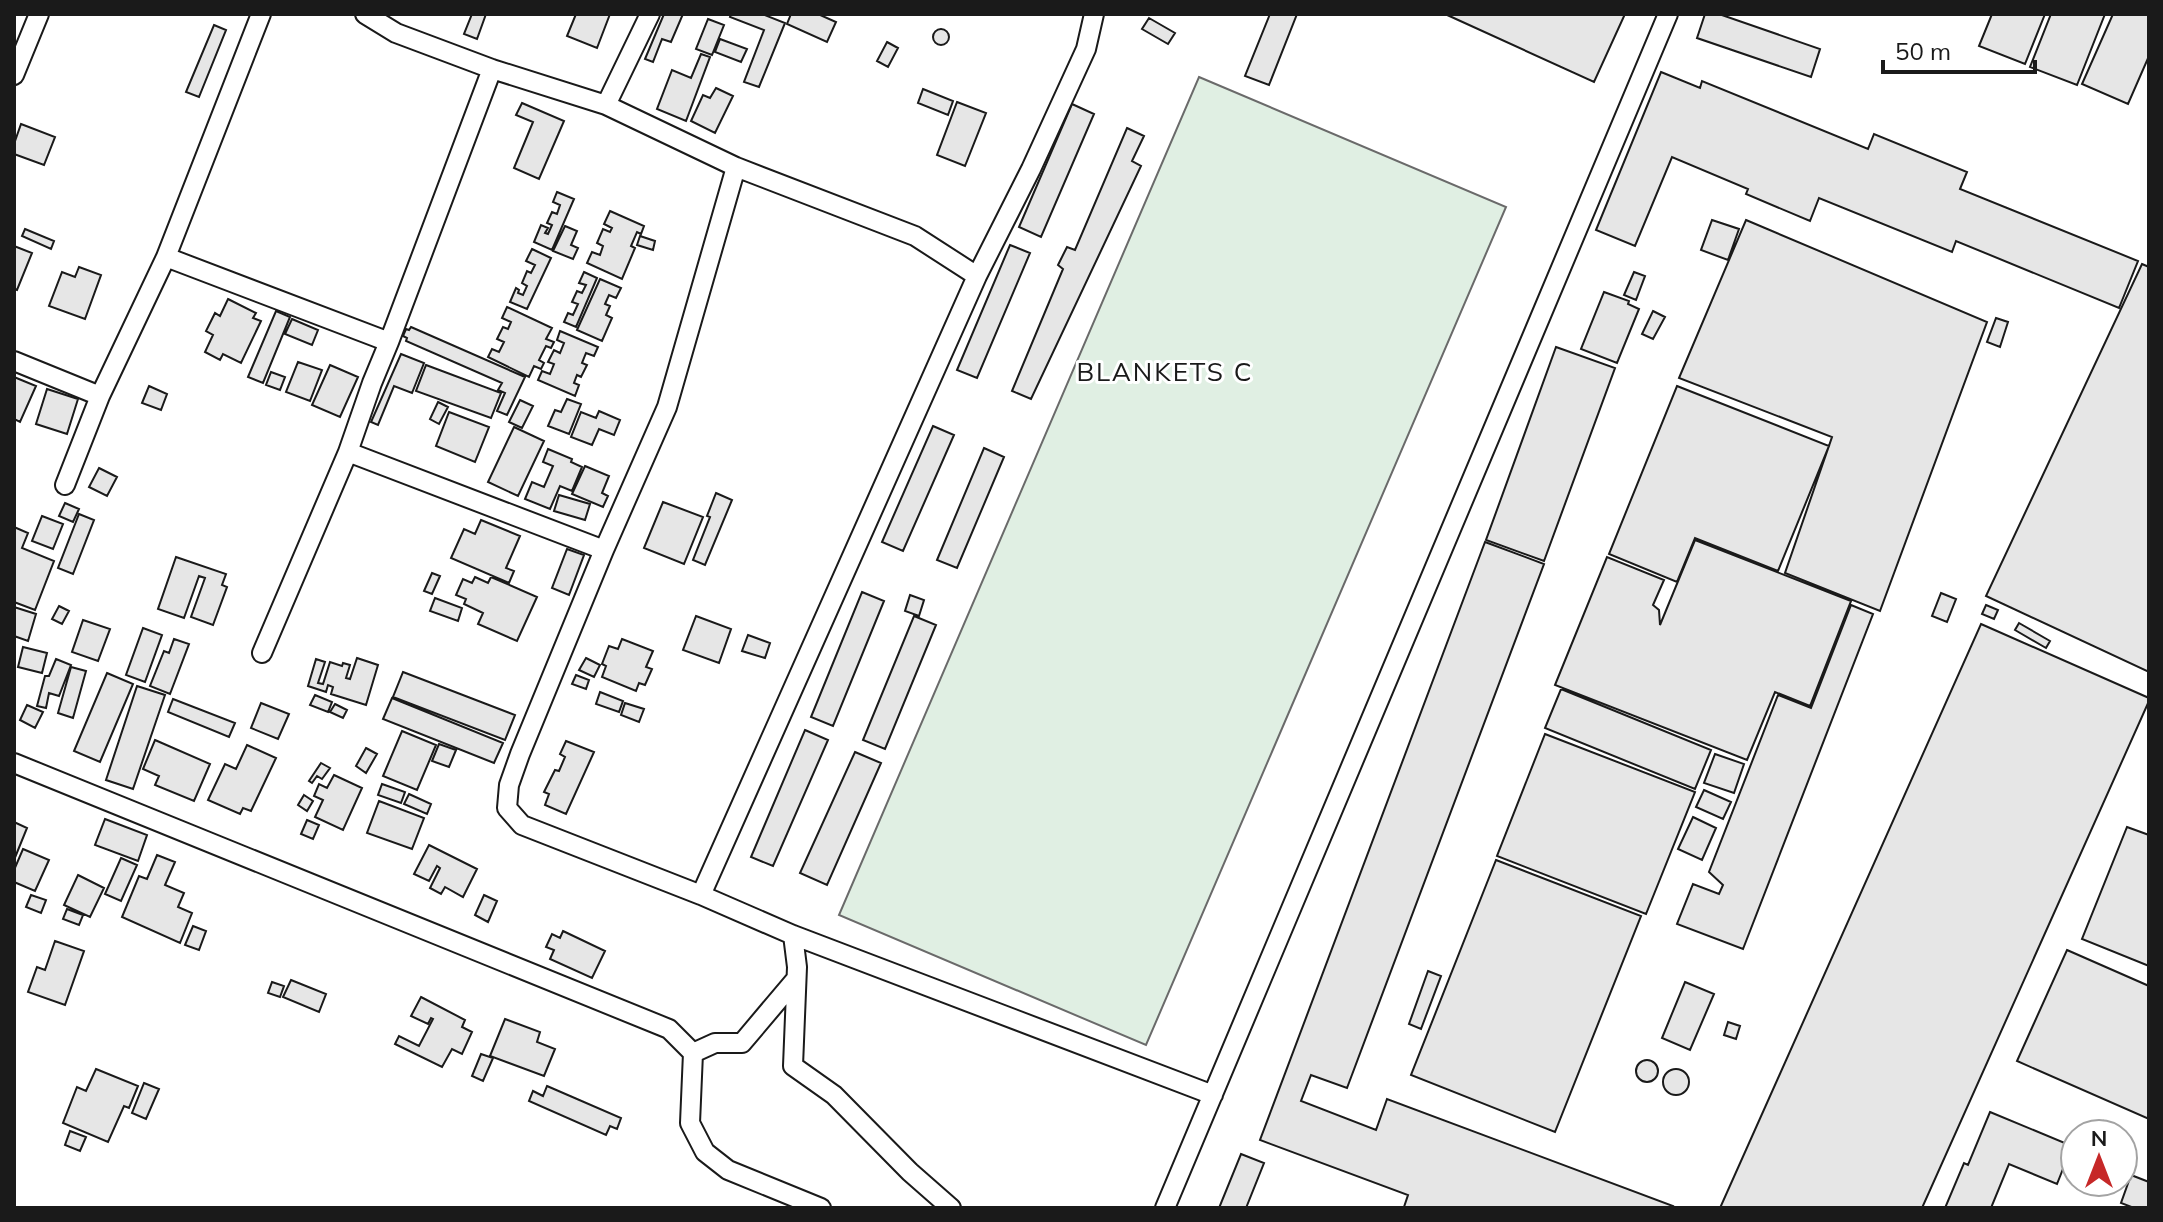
<svg xmlns="http://www.w3.org/2000/svg" width="2163" height="1222" viewBox="0 0 2163 1222" font-family="Mulish,sans-serif">
<rect width="100%" height="100%" fill="#fff"/>
<path fill="#e0efe3" stroke="#6a6a6a" stroke-width="2" d="M1199,77l307,130 -360,838 -307,-130z"/>
<path fill="#e6e6e6" stroke="#1a1a1a" stroke-width="2" d="M472,14h14l-9,25 -13,-5z
M576,14h34l-13,34 -30,-12z
M664,14h19l-12,28 -9,-3 -9,23 -8,-3z
M731,14h31l23,9 -26,64 -15,-5 20,-52 -34,-13z
M791,14h27l18,8 -9,20 -40,-18z
M1270,14h27l-28,71 -24,-9z
M1445,14h180l-31,68z
M1705,14h14l101,35 -9,28 -114,-39z
M1992,14h53l-20,50 -46,-18z
M2051,14h54l-28,71 -47,-18z
M2113,14h36v42l-21,48 -46,-20z
M1149,18l26,15 -7,11 -26,-15z
M708,19l16,6 -12,30 -16,-6z
M214,25l12,5 -27,67 -13,-5z
M933 37a8 8 0 1 1 16 0a8 8 0 1 1-16 0Z
M720,39l27,10 -6,13 -26,-10z
M887,42l11,6 -10,19 -11,-6z
M701,54l9,3 -24,64 -29,-12 15,-39 19,8z
M1661,72l39,16 2,-7 166,68 6,-15 93,38 -7,17 178,72 -19,47 -163,-67 -4,11 -133,-54 -9,23 -64,-27 2,-5 -76,-32 -37,89 -39,-16z
M716,88l17,8 -18,37 -24,-12 12,-26 7,3z
M923,89l30,12 -5,14 -30,-12z
M957,102l29,11 -21,53 -28,-11z
M522,103l42,18 -25,58 -25,-11 19,-46 -17,-7z
M1072,104l22,10 -53,123 -22,-10z
M21,124l34,13 -11,28 -30,-11v-10z
M1127,128l17,8 -12,25 9,5 -110,233 -19,-8 51,-122 -5,-4 9,-18 8,3z
M557,192l17,7 -22,51 -18,-8 7,-17 7,3 -3,5 3,1 4,-9 -5,-2 5,-11 5,2 3,-9 -7,-3z
M610,211l34,15 -3,8 -4,-2 -6,14 4,2 -13,31 -35,-16 5,-11 8,3 3,-9 -6,-3 6,-14 7,3 2,-4 -8,-4z
M1712,220l27,9 -11,31 -27,-10z
M1746,220l241,102 -107,289 -95,-38 47,-136 -153,-59z
M565,226l12,5 -6,14 7,3 -5,11 -20,-8z
M25,229l29,12 -3,8 -29,-13z
M640,236l15,5 -2,9 -16,-5z
M1010,245l20,8 -53,125 -20,-8z
M14,246l18,7 -15,37 -3,-1z
M532,249l19,9 -24,51 -17,-7 6,-14 3,2 -1,3 5,2 4,-9 -5,-3 5,-12 4,2 4,-8 -9,-4z
M2142,264l7,3v405l-163,-76z
M79,267l22,8 -16,44 -36,-13 13,-34 13,5z
M584,272l13,6 -21,49 -12,-5 4,-9 5,2 5,-11 -6,-2 5,-11 5,2 4,-8 -7,-2z
M1634,272l11,4 -9,24 -12,-5z
M600,279l21,9 -5,10 -7,-3 -4,9 5,2 -4,9 6,3 -10,23 -25,-11z
M1604,292l25,9 -1,3 11,5 -22,54 -36,-14z
M228,299l28,14 -3,5 8,3 -20,42 -18,-9 -3,6 -15,-8 8,-17 -7,-4 9,-18 5,3z
M507,307l45,21 -6,11 8,3 -3,6 -5,-2 -7,14 5,3 -3,6 -7,-3 -5,11 -41,-20 4,-8 7,3 5,-10 -7,-3 6,-12 5,2 3,-7 -9,-4z
M276,311l14,6 -27,66 -15,-6z
M1653,311l12,6 -12,22 -11,-5z
M1996,318l12,4 -8,25 -13,-5z
M292,319l26,11 -6,15 -27,-11z
M411,327l114,50 -18,38 -10,-4 8,-18 -7,-3 4,-7 -96,-42 1,-3 -4,-2 3,-7 3,1z
M560,331l38,16 -4,9 -8,-3 -4,10 5,2 -6,12 -4,-2 -3,8 5,2 -4,11 -37,-16 4,-9 8,3 4,-10 -6,-2 6,-12 6,3 4,-10 -7,-3z
M1556,347l59,21 -71,193 -58,-21z
M401,354l23,9 -12,30 -18,-7 -16,39 -7,-3z
M298,362l24,8 -12,31 -24,-9z
M330,365l28,12 -18,40 -28,-12z
M426,365l75,28 -10,25 -75,-27z
M271,372l14,5 -5,13 -14,-5z
M14,377l22,9 -16,36 -6,-3z
M149,386l18,8 -6,16 -19,-7z
M1677,386l152,60 -51,125 -83,-33 -18,44 -68,-28z
M47,389l31,10 -11,35 -31,-10z
M567,399l14,5 -12,30 -21,-8 7,-16 6,2z
M520,400l13,6 -11,22 -13,-6z
M438,402l10,5 -9,17 -9,-5z
M599,411l21,9 -6,15 -15,-6 -7,16 -21,-8 10,-25 15,6z
M449,412l40,15 -14,35 -39,-16z
M933,426l21,9 -51,116 -21,-9z
M514,427l30,14 -26,55 -30,-14z
M984,448l20,9 -47,111 -20,-8z
M548,449l24,10 -1,3 11,5 -10,24 -12,-5 -10,23 -25,-10 7,-17 12,5 9,-21 -10,-4z
M585,466l24,10 -7,17 6,3 -5,11 -31,-13z
M99,468l18,9 -10,19 -18,-9z
M716,493l16,7 -27,65 -12,-5 17,-43 -3,-1z
M559,495l31,9 -5,16 -31,-9z
M663,502l40,15 -19,47 -40,-16z
M65,503l14,6 -6,13 -14,-6z
M79,514l15,6 -21,54 -15,-6z
M42,516l21,8 -10,25 -21,-8z
M481,520l39,16 -14,32 8,3 -5,12 -58,-25 13,-29 11,5z
M14,527l14,6 -6,15 32,13 -19,49 -21,-8z
M1695,540l156,61 -41,105 -35,-14 -28,68 -192,-75 52,-128 57,23 -11,25 6,5 1,15z
M1485,542l59,22 -197,524 -36,-13 -10,26 75,29 11,-31 286,107 -1,2h-266l-2,-1 4,-12 -148,-55z
M567,549l17,6 -15,40 -17,-7z
M176,557l50,17 -4,11 5,2 -14,38 -22,-8 14,-39 -6,-2 -15,42 -26,-9z
M432,573l8,3 -8,18 -8,-3z
M475,577l13,6 3,-6 46,20 -20,44 -39,-17 5,-11 -19,-9 2,-5 -10,-4 7,-16 9,4z
M862,592l22,9 -51,125 -22,-9z
M1941,593l15,6 -9,23 -15,-6z
M910,595l14,5 -5,16 -14,-5z
M435,598l27,10 -4,13 -28,-10z
M1851,605l22,9 -130,335 -66,-25 16,-40 26,10 4,-9 -14,-13 69,-177 33,13z
M1986,605l12,5 -4,9 -12,-5z
M59,606l10,5 -7,13 -10,-5z
M14,607l22,7 -8,27 -14,-5z
M696,616l35,13 -12,34 -36,-13z
M914,616l22,9 -51,124 -22,-9z
M83,620l27,9 -12,32 -26,-9z
M2019,623l31,18 -4,7 -31,-18z
M1981,624l168,74v3l-227,507h-202z
M143,628l19,7 -17,47 -19,-7z
M748,635l22,8 -5,15 -23,-7z
M174,639l15,5 -19,50 -20,-8 14,-35 5,2z
M622,639l31,12 -7,16 6,2 -7,16 -6,-2 -3,8 -34,-14 4,-11 -4,-2 7,-18 9,3z
M23,647l24,6 -5,20 -24,-6z
M357,658l21,7 -12,40 -35,-11 2,-7 -5,-2 -2,7 -18,-6 8,-27 9,3 -7,21 5,1 7,-22 12,4 1,-3 7,2 -4,13 4,1z
M586,658l14,7 -6,12 -15,-7z
M56,659l15,6 -12,31 -10,-3 -3,15 -9,-2 8,-30h4z
M71,667l15,4 -13,47 -15,-5z
M403,672l112,43 -10,25 -112,-43z
M107,673l26,11 -33,78 -26,-11z
M576,675l13,5 -3,9 -14,-5z
M137,686l28,9 -32,94 -27,-9z
M1561,689l150,61 -16,39 -150,-61z
M600,692l23,9 -4,11 -23,-8z
M315,695l17,7 -4,10 -18,-7z
M392,698l111,45 -9,20 -111,-44z
M173,699l62,24 -6,14 -61,-25z
M261,703l28,11 -11,25 -27,-11z
M625,703l19,6 -5,13 -18,-7z
M335,704l12,6 -4,8 -13,-6z
M27,705l16,7 -8,16 -15,-8z
M805,730l23,10 -55,126 -22,-9z
M402,731l34,14 -19,45 -34,-14z
M1545,734l150,58 -49,122 -149,-58z
M155,740l55,24 -16,37 -39,-16 4,-9 -16,-7z
M566,741l28,11 -28,62 -21,-9 4,-11 -5,-2 11,-22 4,1 6,-14 -5,-3z
M439,744l17,6 -7,17 -17,-6z
M247,745l29,13 -25,53 -8,-3 -3,6 -32,-14 17,-36 11,5z
M366,748l11,6 -11,19 -10,-7z
M855,752l26,11 -54,122 -27,-12z
M1715,754l29,10 -10,29 -30,-10z
M321,763l9,5 -8,11 -5,-3 -5,7 -3,-2z
M334,775l28,13 -19,42 -28,-13 8,-17 -9,-4 5,-12 8,4z
M382,784l23,8 -4,11 -23,-8z
M1704,790l27,12 -8,17 -27,-12z
M409,794l22,10 -4,10 -23,-10z
M304,795l9,6 -6,10 -9,-6z
M379,801l45,17 -12,31 -45,-16z
M1693,817l23,11 -14,32 -24,-11z
M105,819l42,16 -9,26 -43,-16z
M307,820l12,5 -6,14 -12,-5z
M14,822l13,6 -13,32z
M2127,827l22,8v131l-67,-27z
M429,845l48,24 -14,28 -18,-10 -4,7 -11,-6 10,-20 -3,-2 -8,15 -15,-7z
M23,849l26,11 -14,31 -21,-9v-12z
M157,855l18,7 -10,23 19,8 -6,14 14,6 -12,30 -58,-26 17,-41 8,3z
M121,858l16,7 -16,36 -16,-7z
M1496,860l145,56 -86,216 -144,-57z
M78,875l26,13 -14,29 -26,-12z
M31,895l15,5 -5,13 -15,-6z
M484,895l13,6 -9,21 -13,-7z
M67,909l16,6 -4,10 -16,-6z
M193,926l13,5 -7,19 -14,-5z
M563,931l42,20 -13,27 -42,-19 4,-9 -8,-3 6,-13 8,4z
M55,941l29,10 -19,54 -37,-13 9,-25 8,3z
M2067,950l82,36v133l-132,-58z
M1428,971l13,5 -20,53 -12,-5z
M291,980l35,14 -7,18 -36,-15z
M272,982l12,4 -4,11 -12,-4z
M1685,982l29,12 -24,56 -28,-12z
M421,997l44,23 -3,7 10,5 -10,22 -10,-5 -10,18 -47,-23 4,-8 20,10 14,-27 -2,-1 -3,6 -17,-8z
M505,1019l35,13 -3,10 18,7 -11,27 -54,-20z
M1728,1022l12,4 -4,13 -12,-4z
M481,1054l12,4 -10,23 -11,-5z
M1636 1071a11 11 0 1 1 22 0a11 11 0 1 1-22 0Z
M96,1069l42,17 -9,22 -5,-2 -16,36 -45,-19 14,-36 9,4z
M1663 1082a13 13 0 1 1 26 0a13 13 0 1 1-26 0Z
M144,1083l15,6 -13,30 -14,-6z
M547,1086l74,32 -4,11 -7,-3 -4,9 -77,-34 4,-10 10,5z
M1990,1112l82,34 -15,38 -48,-20 -18,44h-46l19,-45 4,2z
M2104,1121l13,6 -3,7h-16z
M70,1131l16,6 -6,14 -15,-6z
M1241,1154l23,9 -18,45h-27z
M2123,1159l10,2 -2,11 -8,-2z
M2131,1175l18,7v26h-15l-13,-5z"/>
<g fill="none" stroke-linecap="round" stroke-linejoin="round">
<defs>
<path id="street" d="M365,14l31,19 96,36 114,36 130,62 179,69 62,40
M14,75l25,-61
M606,105l44,-91
M736,167l-69,240 -63,143 -84,204 -11,31 -2,23 15,17 179,70 92,40 420,160
M166,257l223,85 -17,41 -24,69 256,98
M389,342l103,-273
M14,361l86,35
M65,485l35,-89 66,-139 95,-243
M262,653l86,-201
M14,763l655,266 24,24 -3,70 15,29 23,18 93,38
M701,895l276,-619 54,-107 55,-120 8,-35
M793,935l4,32 -4,99 41,29 76,77 41,36
M693,1053l22,-10h27l54,-64
M1165,1208l503,-1194"/>
</defs>
<use href="#street" stroke="#1a1a1a" stroke-width="22"/>
<use href="#street" stroke="#fff" stroke-width="18"/>
</g>
<g text-anchor="middle" dominant-baseline="central" stroke-width="6" stroke-linejoin="round" paint-order="stroke">
<g font-size="26" letter-spacing="2" fill="#1a1a1a" stroke="#fff">
<text x="1165" y="371">BLANKETS C</text>
</g>
</g>
<rect width="2163" height="1222" fill="none" stroke="#1a1a1a" stroke-width="32"/>
<g transform="translate(2099 1158)"><circle r="38" fill="#ffffff" stroke="#a3a3a3" stroke-width="2"/>
<path d="M0-6L14 30L0 20L-14 30Z" fill="#c62828"/>
<text y="-12" font-size="22" font-weight="bold" text-anchor="middle" fill="#1a1a1a">N</text>
</g>
<path d="M1883 60v12h152v-12" fill="none" stroke="#1a1a1a" stroke-width="4"/>
<text x="1895" y="60" font-size="24" fill="#1a1a1a" stroke="#ffffff" stroke-width="6" paint-order="stroke">50 m</text>
</svg>
